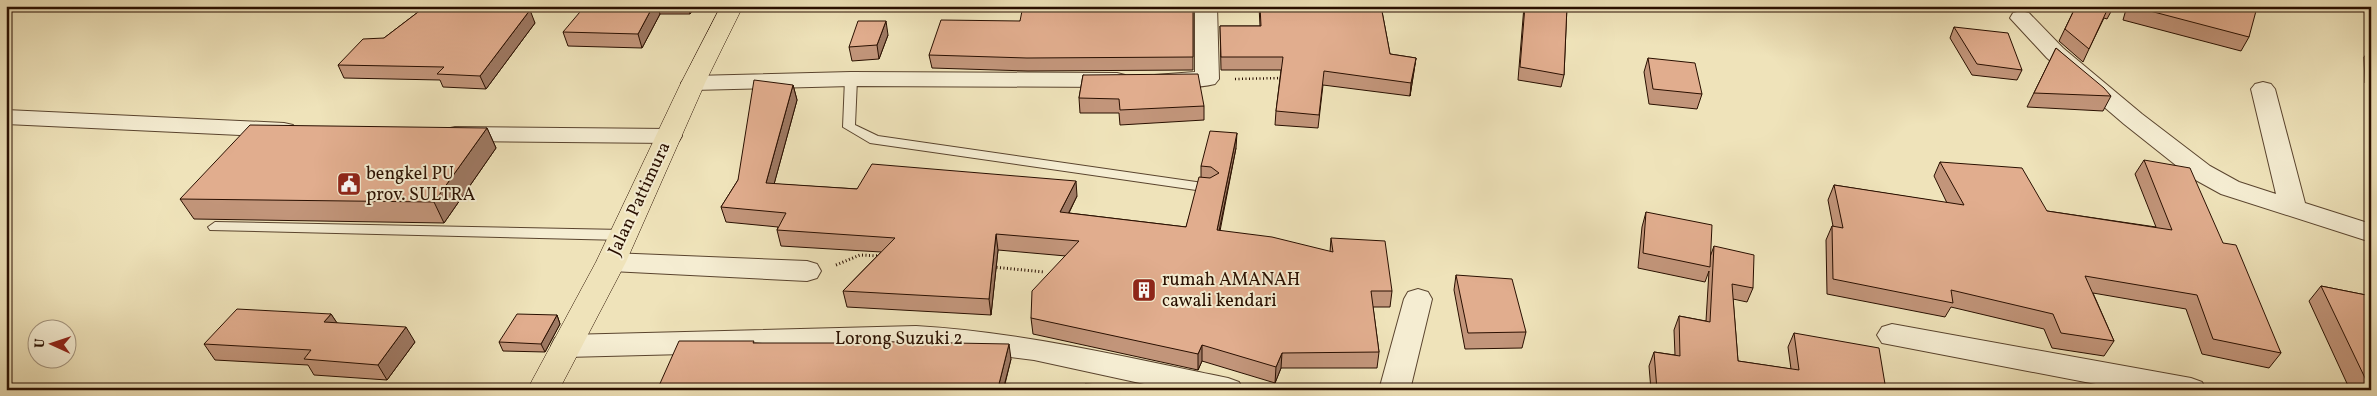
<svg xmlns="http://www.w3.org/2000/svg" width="2377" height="396" viewBox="0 0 2377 396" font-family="Vollkorn,serif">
<rect width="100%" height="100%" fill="#efe3ba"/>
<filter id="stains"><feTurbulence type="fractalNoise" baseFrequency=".004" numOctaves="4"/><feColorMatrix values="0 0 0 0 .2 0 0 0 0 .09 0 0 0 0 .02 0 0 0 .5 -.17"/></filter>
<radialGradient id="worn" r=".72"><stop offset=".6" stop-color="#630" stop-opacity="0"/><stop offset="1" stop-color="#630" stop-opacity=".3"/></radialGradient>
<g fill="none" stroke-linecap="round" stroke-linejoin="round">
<defs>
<path id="service" d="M851,75l6,4 -2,46 23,11 332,48 7,4 -7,4 -340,-49 -27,-16 2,-48z
M215,222l408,8 7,5 -7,5 -413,-10 -2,-3z"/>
<path id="minor" d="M1195,6h22l2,73 -4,5c-17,4 -43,5 -60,1l-4,-5 4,-5 40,-3z
M2021,11l8,2 34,35 79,66 68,52 29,16 37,12 -25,-105 4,-5 8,-2 8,2 4,5 30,114 66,21v18l-150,-48 -29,-16 -68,-54 -77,-66 -37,-40 3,-5z
M851,72l266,1 8,2 4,5 -4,5 -8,2 -266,-1 -158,4 -8,-2 -4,-5 4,-5 8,-2z
M6,110l278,13 9,2 3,5 -3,5 -9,2 -278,-13z
M455,127l215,2 9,2 3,5 -3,5 -9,2 -215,-2 -9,-2 -3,-5 3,-5z
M611,253l196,8 10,3 4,7 -4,7 -10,3 -196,-10 -10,-2 -4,-7 4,-7z
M1418,289l10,3 4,7 -22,91h-31l25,-91 4,-7z
M1892,324l299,54 11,4 4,8h-79l-245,-47 -5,-8 5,-8z
M916,326c106,6 208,31 312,52l11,4 4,8h-71l-138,-30 -78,-10 -40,-2 -350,9 -11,-3 -4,-8 4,-8 11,-3z"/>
<path id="trunk" d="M721,6h22l-38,77 -79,179 -67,128h-32l69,-128 85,-179z"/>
</defs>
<use href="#service" stroke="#5a442e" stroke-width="2"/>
<use href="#minor" stroke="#5a442e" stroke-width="2"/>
<use href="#trunk" stroke="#290f00" stroke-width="1"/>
<path stroke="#290f00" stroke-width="2.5" stroke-dasharray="1 2.5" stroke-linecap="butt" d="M1235,79l49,-1"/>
<path stroke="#290f00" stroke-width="3" stroke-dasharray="1 2.5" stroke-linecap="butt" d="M836,265l24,-10 20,1
M993,267l51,5"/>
<use href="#service" fill="#f5edd2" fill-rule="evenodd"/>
<use href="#minor" fill="#f5edd2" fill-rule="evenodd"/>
<use href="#trunk" fill="#efe3ba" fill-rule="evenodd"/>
</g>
<path fill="#c2957a" stroke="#290f00" d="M426,6h96l2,4 11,13 -49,66 -43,-2 -3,-7 -96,-2 -6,-13 46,-27z
M614,6h81l-5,8h-30l-18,34 -74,-2 -5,-14 51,-25z
M1193,6v64l-165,1 -96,-3 -3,-13 91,-34z
M1259,6h122l9,48 26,4 -6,38 -87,-11 -5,43 -43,-3 1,-14 5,-41h-60l-1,-44h40z
M1524,6h43l-3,69 -3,12 -43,-7z
M2063,6h51l-7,13 -3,-1 -15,31 -6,13 -24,-21 15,-31z
M2127,6h108l14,31 -8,14 -118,-31z
M1954,27l68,43 -5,10 -45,-5 -22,-37z
M888,35l-9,24 -27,2 -3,-14z
M2056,48l55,48 -8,15 -76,-4z
M2371,48v36l-6,-1 -1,-26z
M1648,58l54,36 -5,15 -48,-5 -5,-32z
M1083,75l121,31v14l-84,5 -1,-12h-39l-1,-15z
M793,85l4,15 -23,84 83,5 220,7 -8,17 117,14 15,-50v-11l35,-18 -16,83 110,21 1,-14 61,53 -2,16h-17l6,45 -2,16h-96l-6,15 -73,-22 -4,9 -165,-36 -2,-16 35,-62 -68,-6 -7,65 -144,-8 -4,-16 38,-39 -100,-6 -4,-16 1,-3 -52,-5 -5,-15 17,-27z
M487,128l9,20 -52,75 -250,-4 -14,-20z
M2144,160l79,83 58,110 -12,15 -67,-14 -16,-45 -93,-16 21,48 -10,15 -52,-8 -8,-19 -93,-22 -6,10 -118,-23 -1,-54 6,-14h1l-5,-26 6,-15 113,18 -13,-27 6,-14 107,49 109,16 -21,-53z
M1646,212l64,45 4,-11 39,42 -6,14 -14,-3 5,62 53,8 -3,-22 6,-14 92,57h-235l-2,-24 5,-14 21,3 -1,-25 5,-14 27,5 3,-50 -4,11 -67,-14 4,-41z
M1456,275l70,57 -4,16 -57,1 -11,-59z
M2321,286l50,10v94h-21l-41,-89z
M331,314l6,9 78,19 -28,38 -73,-5 -6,-10 -93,-5 -11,-16z
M557,315l3,9 -15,28 -42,-1 -4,-9z
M754,343l257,16 -6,25 76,6h-423v-2z"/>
<path fill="#9e7963" stroke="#290f00" d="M515,6h7l3,8 -13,-5z
M653,6h4l3,8 -18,34 -4,-14z
M687,6h8l-5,8z
M530,10l5,13 -49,66 -6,-13z
M886,21l2,14 -9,24 -2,-14z
M1416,58l-2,13 -4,25 1,-13z
M793,85l4,15 -27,99 -4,-16z
M487,128l9,20 -52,75 -10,-21z
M1237,133l-1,15 -20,98 1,-16z
M1076,181l1,15 -16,32 -1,-16z
M996,234l2,16 -7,65 -2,-16z
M331,314l10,15 -17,-7z
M557,315l3,9 -15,28 -4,-8z
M406,327l9,15 -28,38 -9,-15z
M1009,344l2,15 -8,31 -4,-6z
M1202,345v16l-4,9v-16z
M1282,353l-1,15 -6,15 1,-16z"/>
<path fill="#e1ad8e" stroke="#290f00" d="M426,6h89l-3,3 18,1 -50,66 -43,-2 7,-7 -106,-2 25,-26 21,-1z
M585,6l29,1v-1h39l-15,28 -75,-2z
M1023,6h170v51l-166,1 -98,-3 12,-35 79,1z
M1260,6h121l9,48 26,4 -5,25 -87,-12 -5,44 -43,-4 7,-54h-62l-1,-31h41z
M1525,6h42l-3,69 -44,-8z
M2076,6h33l-20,43 -24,-20z
M2131,6h104l21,5 -7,26z
M858,21h28l-9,24 -28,2z
M1954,27l54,6 14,37 -45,-6z
M2056,48l48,40 7,8 -77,-3z
M1648,58l47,5 7,31 -49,-5z
M1198,74l6,32 -84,4 -1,-11 -40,-1 4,-23z
M754,80l39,5 -27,98 91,6 15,-25 204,17 -16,31 126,15 13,-50 11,1 9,-5 -8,-6 -10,-1 9,-35 27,2 -20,97 55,7 61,15 -2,-14 54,3 7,50h-21l8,61 -97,1 -6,14 -74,-22 -4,9 -167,-36 1,-27 47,-50 -83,-7 -7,65 -146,-8 52,-53 -118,-8 9,-17 -65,-6 17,-27z
M250,125l237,3 -53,74 -254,-3z
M2144,160l46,8 33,75 13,2 45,108 -68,-14 -16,-44 -112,-19 29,65 -53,-8 -8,-19 -102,-24 2,13 -120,-24 -1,-53 11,2 -9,-43 130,20 -24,-43 82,6 25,43 125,19z
M1646,212l66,13 -2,42 -67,-14z
M1714,246l40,9 -1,33 -21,-4 6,77 61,9 -5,-37 85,15 7,42h-171l-6,-1 1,1h-53l-3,-38 26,4 -1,-40 31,6z
M1456,275l56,4 14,53 -58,1z
M2321,286l50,10v85l-5,-1z
M237,309l94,5 -7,8 82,5 -28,38 -74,-6 7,-9 -107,-6z
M517,314l40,1 -16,29 -42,-2z
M679,341h75l-1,2h91l1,-2 164,3 -10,40 82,6h-401l1,-1 -23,-1z
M1085,384l60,4v2h-60z"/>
<defs>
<symbol id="civic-square" viewBox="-11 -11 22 22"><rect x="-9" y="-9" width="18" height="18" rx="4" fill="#8f2418" stroke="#f5edd2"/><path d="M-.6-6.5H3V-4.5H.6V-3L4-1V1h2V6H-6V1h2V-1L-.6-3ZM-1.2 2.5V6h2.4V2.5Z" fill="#fff"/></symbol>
<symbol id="building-square" viewBox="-11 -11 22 22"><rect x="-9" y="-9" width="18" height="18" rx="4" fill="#8f2418" stroke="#f5edd2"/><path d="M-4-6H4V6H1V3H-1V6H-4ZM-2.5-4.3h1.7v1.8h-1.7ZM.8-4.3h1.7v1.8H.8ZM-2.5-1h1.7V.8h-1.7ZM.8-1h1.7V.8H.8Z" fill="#fff"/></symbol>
</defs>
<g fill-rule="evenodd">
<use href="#civic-square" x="335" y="170" width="28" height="28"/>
<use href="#building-square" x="1130" y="276" width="28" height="28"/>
</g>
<g text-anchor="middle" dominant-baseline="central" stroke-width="4" stroke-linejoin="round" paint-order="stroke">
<g font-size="18" fill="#290f00" stroke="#f5edd2" text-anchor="start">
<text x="366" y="174">bengkel PU<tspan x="366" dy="21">prov. SULTRA</tspan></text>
<text x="1162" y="280">rumah AMANAH<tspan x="1162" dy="21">cawali kendari</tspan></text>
</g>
<g font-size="18" fill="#290f00" stroke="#f5edd2">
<text transform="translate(640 199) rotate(-65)">Jalan Pattimura</text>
<text x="899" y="339">Lorong Suzuki 2</text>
</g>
</g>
<rect width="2377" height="396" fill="none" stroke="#efe3ba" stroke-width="25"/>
<rect x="8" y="8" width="2362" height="381" fill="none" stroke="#290f00" stroke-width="2.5"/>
<rect x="12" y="12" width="2352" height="371" fill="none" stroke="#290f00"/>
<g transform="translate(52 344) rotate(273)"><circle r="24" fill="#f5edd2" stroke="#a3947e"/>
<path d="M0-4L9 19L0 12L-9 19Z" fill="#8f2418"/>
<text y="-8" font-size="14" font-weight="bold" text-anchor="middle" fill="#290f00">U</text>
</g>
<rect width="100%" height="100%" filter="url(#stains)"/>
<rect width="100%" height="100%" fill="url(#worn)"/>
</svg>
